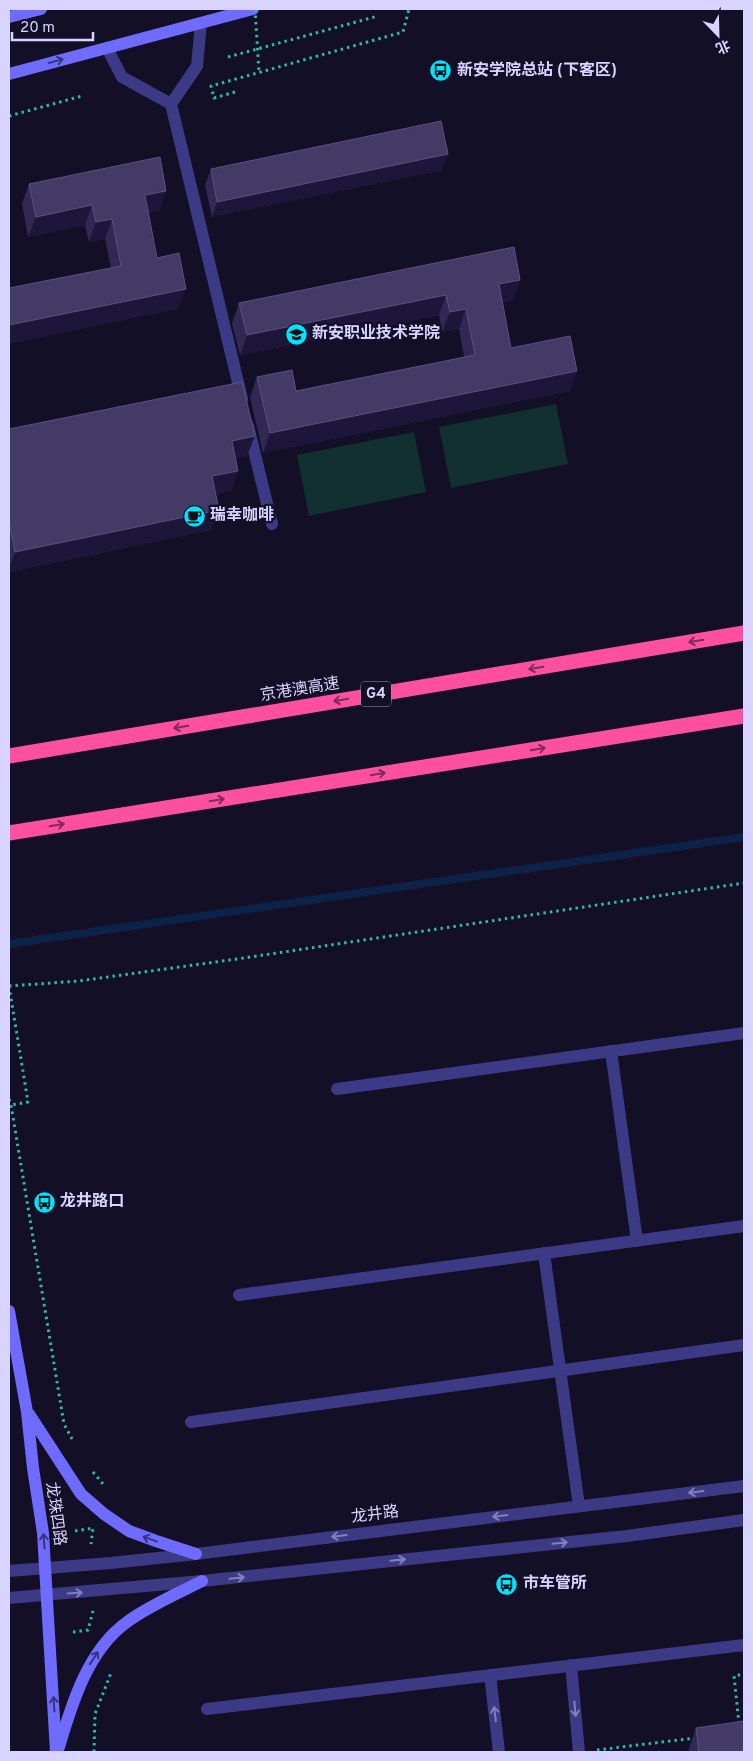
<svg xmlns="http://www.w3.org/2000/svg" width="753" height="1761" viewBox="0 0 753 1761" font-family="Overpass,'Noto Sans SC',sans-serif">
<rect width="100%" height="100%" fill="#130f26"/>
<path fill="#12302f" d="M556,404l12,60 -117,24 -12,-61z
M414,432l12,60 -117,24 -12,-61z"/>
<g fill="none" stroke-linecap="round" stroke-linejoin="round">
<path stroke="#0c2248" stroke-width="8" d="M9,944l735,-107"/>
<path stroke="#2fb8b0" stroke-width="3" stroke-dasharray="2.5 4" stroke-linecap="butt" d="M228,57l150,-41
M235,92l-21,6 -3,-12 192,-54 6,-23
M9,116l73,-20
M9,986l70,-5 158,-22 507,-76
M9,986l19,116 -17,3
M9,1099l2,6 53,319 8,15
M93,1472l10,12
M75,1531l18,-3 -2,16
M73,1632l15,-2 5,-19
M739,1724l-5,-48 10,-2
M597,1750l98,-12
M94,1752l1,-38 16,-41"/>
<path stroke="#3d3a85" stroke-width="12" d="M201,23l-4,43 -26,38 71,295
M107,48l15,29 49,27
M248,426l24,98
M611,1051l26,190
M337,1089l407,-56
M544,1253l35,253
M239,1295l505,-69
M191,1422l553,-77
M571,1665l8,87
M490,1675l9,77
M207,1709l537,-64"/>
<path stroke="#3d3a85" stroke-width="12" d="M9,1571l102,-8 85,-9 548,-68
M9,1598l193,-17 425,-45 117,-16"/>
<path stroke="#6f6bff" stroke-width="12" d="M9,17l32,-8
M9,74l244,-65
M9,1311l18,101 6,56 10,65 13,219
M29,1414l52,80 23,20 25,17 27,10 40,13
M59,1747c13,-44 29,-97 68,-125 23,-17 50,-28 75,-41"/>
<path stroke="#ff4fa3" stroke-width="15" d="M9,756l735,-123
M9,833l735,-117"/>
<path stroke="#2fb8b0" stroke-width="3" stroke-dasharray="2.5 4" stroke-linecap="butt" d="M255,9l4,63"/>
</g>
<path fill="#312854" d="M211,169l231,1 -230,47 -7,-32z
M29,184l137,7 -7,20 -11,2 9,45 21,51 -67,-41 -6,-29 -16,3 -4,-17 -57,12 -6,-33z
M520,280l-7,20 -11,2 9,46 59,43 -307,62 -13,-56 7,-20 39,14 168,-34 -5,-28 -17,3 -3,-17 -199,40 -8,-32 7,-20z
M9,429l238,27 -12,2 3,13 -7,20 -16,3 -4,36 -202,42z
M696,1728l48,24h-55v-4z"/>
<path fill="#1d163a" d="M448,154l-6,16 -230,47 5,-15z
M166,191l-7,20 -22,4 8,-20z
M92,205l-7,20 -57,12 8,-20z
M112,219l-7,20 -16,3 7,-20z
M520,280l-7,20 -22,4 8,-20z
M186,289l-8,20 -169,35v-19z
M446,295l-7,20 -199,40 7,-20z
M466,309l-7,20 -17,3 8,-20z
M577,371l-7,20 -307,62 7,-20z
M255,436l-8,20 -23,5 8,-20z
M238,471l-7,20 -26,5 7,-20z
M219,510l-8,20 -202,42v-3l6,-17z"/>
<path fill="#433a66" stroke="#5a527e" d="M441,121l7,33 -231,48 -6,-33z
M160,157l6,34 -21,4 12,63 22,-5 7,36 -177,36v-37l112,-22 -9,-47 -16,3 -4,-17 -56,12 -7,-33z
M514,247l6,33 -21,4 12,64 59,-12 7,35 -307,62 -13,-56 35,-7 4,21 179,-36 -9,-46 -16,3 -4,-17 -199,40 -8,-32z
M242,382l13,54 -23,5 6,30 -26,5 7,34 -204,42 -6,-31v-92z
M744,1721v31h-45l-3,-24z"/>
<defs><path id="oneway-shaft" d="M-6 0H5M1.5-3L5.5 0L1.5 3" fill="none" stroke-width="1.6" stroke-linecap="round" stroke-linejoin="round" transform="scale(1.25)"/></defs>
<g stroke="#38347d">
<use href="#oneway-shaft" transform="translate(56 61) rotate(-15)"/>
<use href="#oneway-shaft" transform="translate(150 1539) rotate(-160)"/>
<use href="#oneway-shaft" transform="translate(44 1541) rotate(-94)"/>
<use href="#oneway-shaft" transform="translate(94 1658) rotate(-57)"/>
<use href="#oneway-shaft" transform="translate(54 1704) rotate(-93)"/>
</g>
<g stroke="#7d2c5e">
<use href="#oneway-shaft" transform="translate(696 641) rotate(171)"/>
<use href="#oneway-shaft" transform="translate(536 668) rotate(171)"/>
<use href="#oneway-shaft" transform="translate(341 700) rotate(171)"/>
<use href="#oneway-shaft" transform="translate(181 727) rotate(171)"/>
<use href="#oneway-shaft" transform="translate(538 749) rotate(-9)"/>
<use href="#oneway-shaft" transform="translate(378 774) rotate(-9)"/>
<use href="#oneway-shaft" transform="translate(217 800) rotate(-9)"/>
<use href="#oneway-shaft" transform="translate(57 825) rotate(-9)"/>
</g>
<g stroke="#837fbc">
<use href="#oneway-shaft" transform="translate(696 1492) rotate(173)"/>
<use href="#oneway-shaft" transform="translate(500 1516) rotate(173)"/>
<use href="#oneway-shaft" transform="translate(339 1536) rotate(173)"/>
<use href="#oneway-shaft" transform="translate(560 1543) rotate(-6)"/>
<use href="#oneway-shaft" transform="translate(398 1560) rotate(-6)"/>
<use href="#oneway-shaft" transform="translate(237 1578) rotate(-6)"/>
<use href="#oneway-shaft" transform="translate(75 1593) rotate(-4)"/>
<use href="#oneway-shaft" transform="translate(575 1709) rotate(85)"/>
<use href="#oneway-shaft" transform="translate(495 1714) rotate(-97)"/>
</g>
<defs>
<symbol id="bus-disc" viewBox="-11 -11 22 22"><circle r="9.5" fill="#00e5ff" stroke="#130f26"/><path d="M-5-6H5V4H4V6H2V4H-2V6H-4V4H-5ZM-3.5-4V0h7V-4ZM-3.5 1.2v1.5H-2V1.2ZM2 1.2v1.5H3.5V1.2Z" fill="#111"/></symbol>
<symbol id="university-disc" viewBox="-11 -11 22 22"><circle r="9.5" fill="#00e5ff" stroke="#130f26"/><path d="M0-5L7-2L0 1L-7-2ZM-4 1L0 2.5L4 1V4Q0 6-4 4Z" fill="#111"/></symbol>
<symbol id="cafe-disc" viewBox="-11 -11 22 22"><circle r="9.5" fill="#00e5ff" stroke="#130f26"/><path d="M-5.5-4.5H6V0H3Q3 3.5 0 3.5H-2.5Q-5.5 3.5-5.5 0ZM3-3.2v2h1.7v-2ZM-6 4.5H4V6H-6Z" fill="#111"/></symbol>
</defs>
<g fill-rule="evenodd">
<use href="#bus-disc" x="428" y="58" width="25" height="25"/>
<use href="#university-disc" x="284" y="322" width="25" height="25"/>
<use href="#cafe-disc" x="182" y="504" width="25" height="25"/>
<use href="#bus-disc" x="32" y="1190" width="25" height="25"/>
<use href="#bus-disc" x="494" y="1572" width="25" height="25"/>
</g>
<g text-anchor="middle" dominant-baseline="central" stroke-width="4.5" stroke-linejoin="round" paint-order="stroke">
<rect fill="#130f26" stroke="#9e99be" stroke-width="1" x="361" y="681.5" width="30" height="25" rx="4"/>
<g font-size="15" font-weight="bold" fill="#d9d4ff">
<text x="376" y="694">G4</text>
</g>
<g font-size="16" font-weight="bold" fill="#d9d4ff" stroke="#130f26" text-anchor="start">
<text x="457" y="71">新安学院总站 (下客区)</text>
<text x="312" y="334">新安职业技术学院</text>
<text x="210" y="516">瑞幸咖啡</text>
<text x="60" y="1202">龙井路口</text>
<text x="523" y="1584">市车管所</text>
</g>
<g font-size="16" fill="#d9d4ff" stroke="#130f26">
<text transform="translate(300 690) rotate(-9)">京港澳高速</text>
<text transform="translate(55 1514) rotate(82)">龙珠四路</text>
<text transform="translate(375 1515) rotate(-7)">龙井路</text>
</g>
</g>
<rect width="753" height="1761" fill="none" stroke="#d9d4ff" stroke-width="20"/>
<g transform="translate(718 35) rotate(157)" stroke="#130f26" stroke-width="4" paint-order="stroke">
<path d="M0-4L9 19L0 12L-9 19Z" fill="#d9d4ff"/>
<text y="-8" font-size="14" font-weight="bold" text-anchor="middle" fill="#d9d4ff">北</text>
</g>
<path d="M12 32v8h81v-8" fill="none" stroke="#d9d4ff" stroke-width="2.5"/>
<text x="20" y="32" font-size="15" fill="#d9d4ff" stroke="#130f26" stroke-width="4" paint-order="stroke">20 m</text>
</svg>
